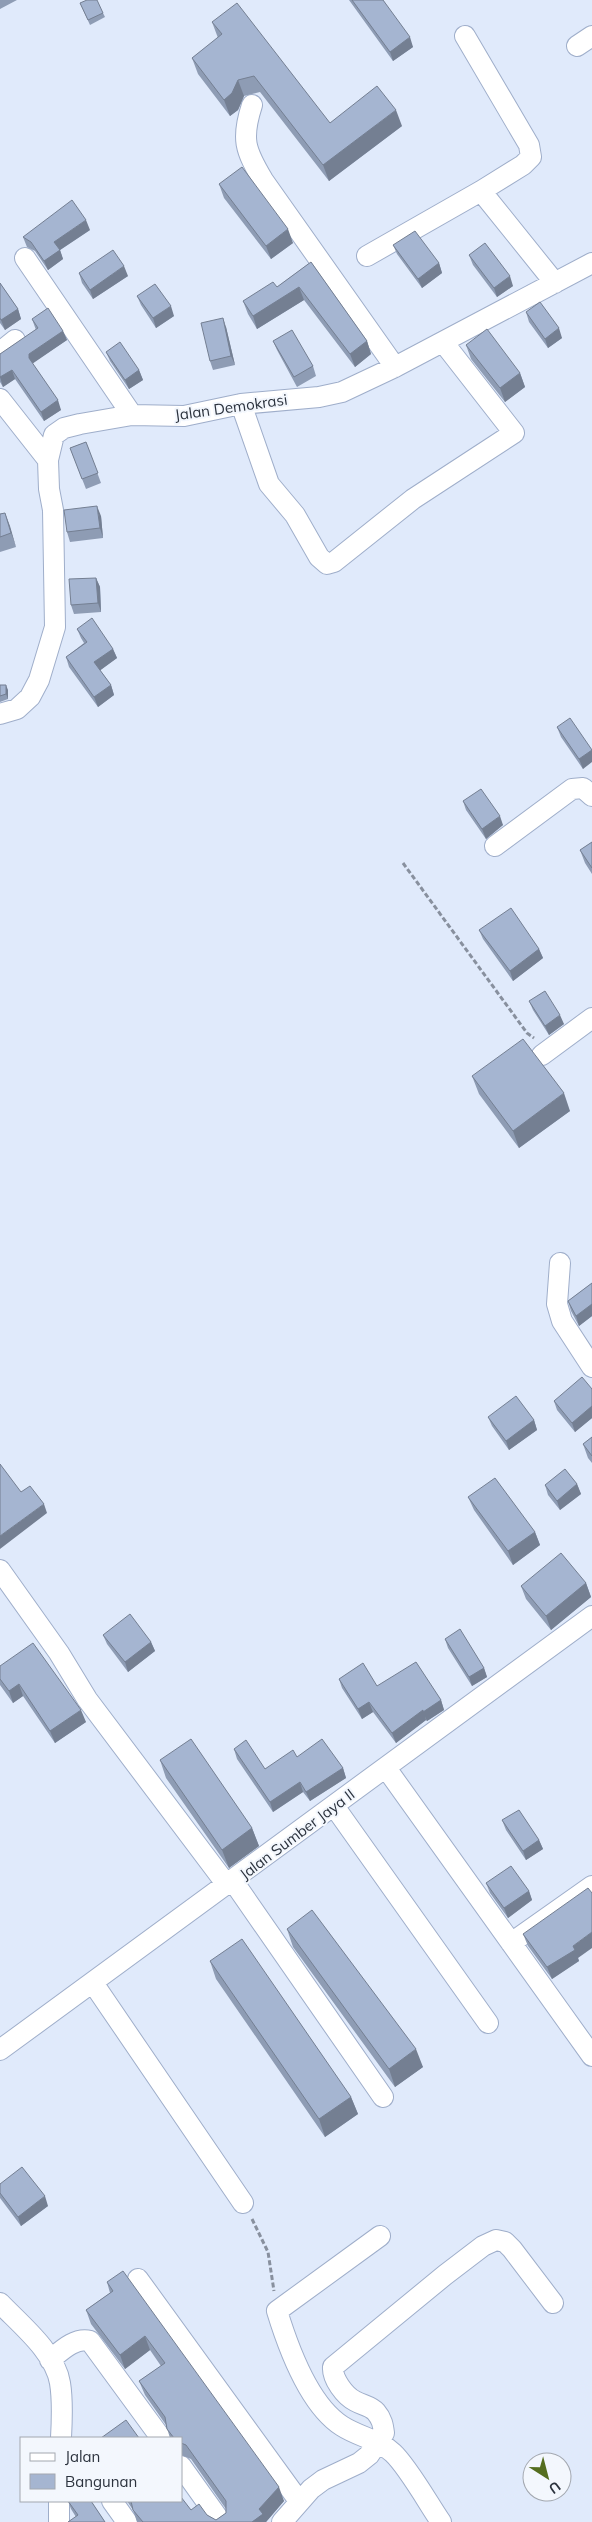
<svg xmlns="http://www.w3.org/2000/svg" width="592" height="2522" viewBox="0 0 592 2522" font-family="Mulish,sans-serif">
<rect width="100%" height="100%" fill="#e0eafb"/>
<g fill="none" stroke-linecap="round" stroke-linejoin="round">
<defs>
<path id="minor" d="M577,46l15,-10
M252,105c-11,34 -7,45 11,75l132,187
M481,191l74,92
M367,256l114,-65 42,-26 8,-8 -2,-12 -64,-109
M25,258l107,157
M0,352l15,-12
M0,399l48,61
M241,404l28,80 26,31 24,42 8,7 7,-2 79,-63 101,-66 -71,-91
M0,714l17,-5 13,-12 9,-17 16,-53 -2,-117 -4,-21 -1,-29 6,-25 10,-7 16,-4 52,-9 52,1 57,-12 78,-7 23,-5 53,-25 197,-104
M495,846l77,-57 11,-1 9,8
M542,1055l50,-37
M560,1263l-3,41 5,17 30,46
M0,1570l59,83 28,46 140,186
M386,1768l206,288
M334,1806l154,217
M233,1881l150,216
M511,1943l81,-57
M93,1983l150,220
M0,2050l592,-434
M380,2236l-103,75c11,36 32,94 65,115 17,11 36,13 51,27 15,14 35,50 48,69
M138,2279l161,222
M0,2303c21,22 55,49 60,80 3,18 2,37 1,55
M50,2360c11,-9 25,-23 40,-19l71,97
M181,2466l40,56
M112,2501l15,21
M59,2522v-21
M282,2522l29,-33 12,-9 36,-17 10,-8 15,-22c-1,-8 -2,-14 -8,-21 -5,-6 -14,-7 -21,-11 -10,-5 -23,-22 -22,-34l112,-92 38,-29 13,-6 9,2 7,7 41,54"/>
</defs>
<use href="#minor" stroke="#9faeca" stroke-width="22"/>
<path stroke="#88909e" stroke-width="3" stroke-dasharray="5 2.5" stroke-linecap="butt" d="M403,863l124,170 7,5
M252,2219l16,33 6,39"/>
<use href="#minor" stroke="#fff" stroke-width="20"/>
</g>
<path fill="#8e9cb4" d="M0,0h17l-17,9z
M349,0h34l30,47 -20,14z
M80,3l23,10 2,4 -15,8z
M212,22l118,101 72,3 -73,55 -69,-89 -16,4 -6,14 -8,6 -32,-42 -6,-16 26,-20z
M219,184l74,59 -22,16 -47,-61z
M90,230l-30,20 3,9 -15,11 -13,-19 -8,-4 -4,-10z
M393,245l46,18 3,10 -20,15 -25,-34z
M469,255l44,31 -16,11 -24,-32z
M311,262l56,79 4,13 -16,13 -51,-67 -47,29 -9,-15 -5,-13 34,-14z
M79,273l49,3 -35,23 -11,-16z
M0,283l18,26 3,10 -16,11 -5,-7z
M137,296l37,20 -18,12 -15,-23z
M526,312l36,26 -14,10 -19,-26z
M32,319l31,12 4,9 -35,23 29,47 -17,11 -29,-42 -12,8 -3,-5v-28l36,-24z
M226,327l9,38 -22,5 -3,-9z
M273,341l40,25 3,10 -19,11 -20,-37z
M466,345l54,28 5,14 -20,15 -34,-43z
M106,352l33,18 4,10 -14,9 -19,-28z
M86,442l15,41 -15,6 -16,-41z
M5,513l11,34 -16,5v-38z
M101,516l2,22 -33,4 -3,-10z
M96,578l4,9 1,25 -27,2 -3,-9z
M77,629l36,20 4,9 -17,12 11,15 3,10 -16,12 -29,-40 -3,-10 18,-14 -3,-5z
M0,685l8,5v9l-8,3z
M557,727l35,23 -9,19 -22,-32z
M463,801l40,24 -17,14 -20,-29z
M592,842v32l-7,-11 -5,-13z
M479,930l60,19 4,9 -30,23 -30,-42z
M529,1001l35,23 -15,11 -16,-25z
M472,1076l98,35 -51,37 -40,-54z
M592,1283v33l-13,10 -8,-15 -3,-10z
M592,1389v29l-17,14 -18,-22 -3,-9z
M488,1417l46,3 3,10 -28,20 -17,-24z
M592,1437v26l-4,-5 -5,-14z
M577,1484l4,10 -21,16 -12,-15 -3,-10z
M468,1497l67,35 5,13 -27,20 -39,-55z
M586,1583l5,14 -40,33 -25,-31 -5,-13z
M103,1635l48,7 4,9 -27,21 -21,-28z
M445,1639l39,29 3,9 -15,9 -24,-38z
M0,1666l86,56 -31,21 -32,-47 -10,7 -13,-18z
M339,1679l38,7 64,14 3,10 -17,11 -1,-1 -30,23 -23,-31 -11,7 -20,-31z
M234,1749l31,20 32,-12 46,11 3,10 -36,23 -7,-9 -30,20 -36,-53z
M160,1760l92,68 7,18 -30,22 -63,-90z
M502,1820l37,20 4,9 -17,11 -20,-30z
M486,1883l43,8 3,9 -24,18 -18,-25z
M287,1929l136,138 -28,20 -102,-140z
M523,1934l55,24 1,3 -27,18 -24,-33z
M210,1961l141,136 7,17 -33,23 -109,-158z
M0,2184l48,22 -27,20 -21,-28z
M107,2282l177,219 -18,21h-129l-4,-12 -6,-9h54l10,9 16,5 9,5 10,-7v-4l-35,-50 -10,-4v-17h-11l-4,-13 -21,-30 -6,-14 22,-15 -11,-16 -25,19 -34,-45 -5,-14 24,-17z
M68,2501h23l14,21 -29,-5 -5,-8z"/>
<path fill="#747f92" d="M410,37l3,10 -20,14 -3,-9z
M238,80l6,16 -6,14 -8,6 -6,-16z
M396,110l6,16 -73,55 -6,-16z
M86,220l4,10 -30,20 3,9 -15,11 -4,-9 10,-19z
M288,229l5,14 -22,16 -5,-13z
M439,263l3,10 -20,15 -4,-9z
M124,266l4,10 -35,23 -3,-9z
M510,276l3,10 -16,11 -3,-9z
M299,287l5,13 -47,29 -4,-13z
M171,306l3,10 -18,12 -3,-10z
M18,309l3,10 -16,11 -4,-10z
M223,318l3,9 9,38 -4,-9z
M559,328l3,10 -14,10 -3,-9z
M63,331l4,9 -35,24 -3,-6v-4z
M367,341l4,13 -16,13 -5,-13z
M12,370l3,9 -12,8 -3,-10z
M139,370l4,10 -14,9 -4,-9z
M520,373l5,14 -20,15 -5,-14z
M58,400l3,10 -17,11 -3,-9z
M97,506l4,10 2,22 -3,-10z
M5,513l5,13 6,21 -5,-14z
M96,578l4,9 1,25 -3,-9z
M113,649l4,9 -19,14 -4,-10z
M6,685l2,5v9l-2,-5z
M111,685l3,10 -16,12 -4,-10z
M592,750v12l-9,7 -4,-10z
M500,816l3,9 -17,14 -4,-10z
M539,949l4,9 -30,23 -3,-10z
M560,1015l4,9 -15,11 -4,-9z
M564,1093l6,18 -51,37 -6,-17z
M592,1304v12l-13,10 -3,-10z
M592,1406v12l-17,14 -3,-9z
M534,1420l3,10 -28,20 -3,-9z
M577,1484l4,10 -21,16 -3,-9z
M44,1504l3,9 -47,36v-13z
M535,1532l5,13 -27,20 -5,-14z
M586,1583l5,14 -40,33 -5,-14z
M151,1642l4,9 -27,21 -3,-10z
M484,1668l3,9 -15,9 -3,-9z
M19,1684l4,12 -10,7 -4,-12z
M441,1700l3,10 -17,11 -4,-9z
M369,1702l4,10 -11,7 -4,-10z
M81,1710l5,12 -31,21 -5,-12z
M423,1710l3,10 -30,23 -4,-10z
M343,1768l3,10 -36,23 -4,-9z
M300,1782l3,10 -30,20 -3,-10z
M252,1828l7,18 -30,22 -7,-18z
M539,1840l4,9 -17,11 -3,-9z
M529,1891l3,9 -24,18 -4,-10z
M592,1932v16l-14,10 1,3 -27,18 -5,-12 26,-21z
M416,2049l7,18 -28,20 -6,-18z
M351,2097l7,17 -33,23 -6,-18z
M45,2196l3,10 -27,20 -3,-9z
M145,2336l5,14 -25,19 -5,-14z
M279,2487l5,14 -18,21h-14l7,-13z"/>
<path fill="#a5b5d1" stroke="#747f92" d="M87,0h10l6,13 -15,7 -8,-17z
M352,0h31l27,37 -20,15z
M237,3l93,120 47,-37 19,24 -73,55 -69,-89 -16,4 -6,13 -8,7 -32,-42 30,-24 -10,-12z
M242,167l46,62 -22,17 -47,-62z
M72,200l14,20 -32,22 6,8 -16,11 -13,-19 -8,-5z
M415,231l24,32 -21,16 -25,-34z
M485,243l25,33 -16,12 -25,-33z
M113,250l11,16 -34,24 -11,-17z
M311,262l56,79 -17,13 -51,-67 -46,29 -10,-15 30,-19 4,5z
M0,283l18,26 -17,11 -1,-2z
M155,284l16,22 -18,12 -16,-22z
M540,302l19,26 -14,11 -19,-27z
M48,308l15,23 -34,23v4l29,42 -17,12 -29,-42 -12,7v-23l38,-26 -6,-9z
M223,318l8,38 -21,5 -9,-38z
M487,329l33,44 -20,15 -34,-43z
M292,330l21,36 -19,11 -21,-36z
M120,342l19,28 -14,10 -19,-28z
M86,442l12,31 -16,6 -12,-31z
M97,506l3,22 -33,4 -3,-22z
M5,513l6,20 -11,4v-23z
M96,578l2,25 -27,2 -2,-26z
M92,618l21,31 -19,13 17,23 -17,12 -28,-40 21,-15 -10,-13z
M0,685h6v9l-6,2z
M570,718l22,32 -13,9 -22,-32z
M481,789l19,27 -18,13 -19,-28z
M592,842v26l-12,-18z
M511,908l28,41 -29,22 -31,-41z
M545,991l15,24 -15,11 -16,-25z
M523,1039l41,54 -51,38 -41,-55z
M592,1283v21l-16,12 -8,-15z
M582,1377l10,12v17l-20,17 -18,-22z
M516,1396l18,24 -28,21 -18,-24z
M592,1437v19l-9,-12z
M0,1464l21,28 9,-6 14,18 -44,32z
M565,1469l12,15 -20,17 -12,-16z
M495,1478l40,54 -27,19 -40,-54z
M561,1553l25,30 -40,33 -25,-30z
M130,1614l21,28 -26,20 -22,-27z
M460,1629l24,39 -15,9 -24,-38z
M33,1643l48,67 -31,21 -31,-47 -10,7 -9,-12v-13z
M416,1662l25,38 -18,12v-2l-31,23 -23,-31 -11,7 -19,-30 24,-16 14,23z
M191,1739l61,89 -30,22 -62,-90z
M322,1739l21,29 -37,24 -6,-10 -30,20 -36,-53 12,-9 19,29 28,-19 4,7z
M519,1810l20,30 -16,11 -21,-31z
M511,1866l18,25 -25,17 -18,-25z
M588,1888l4,5v39l-19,14 2,4 -28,17 -24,-33z
M312,1910l104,139 -27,20 -102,-140z
M242,1939l109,158 -32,22 -109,-158z
M22,2167l23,29 -27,21 -18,-24v-9z
M123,2271l156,216 -20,22 4,5 -11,8h-109l-10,-12 -2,-9h50v-4l10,13 8,-6 8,11 9,5 10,-7v-12l-40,-56 -5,-2v-5h-7l-7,-9 -2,-12 -26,-36 26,-18 -20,-27 -25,19 -34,-45 27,-19 -6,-9z
M126,2420l13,18h-38z
M68,2501h23l14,21h-37l10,-7z"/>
<g text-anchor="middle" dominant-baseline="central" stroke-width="4" stroke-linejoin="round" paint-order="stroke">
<g font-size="15" fill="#2b323d" stroke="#f3f7fd">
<text transform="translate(231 407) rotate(-8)">Jalan Demokrasi</text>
<text transform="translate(297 1834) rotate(-37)">Jalan Sumber Jaya II</text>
</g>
</g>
<rect x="20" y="2437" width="162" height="65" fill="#f3f7fd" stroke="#a3a8b0"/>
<rect x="30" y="2453" width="25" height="8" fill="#ffffff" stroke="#a3a8b0"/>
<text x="65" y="2462" font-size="15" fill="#2b323d">Jalan</text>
<rect x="30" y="2474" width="25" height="15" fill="#a5b5d1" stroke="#a3a8b0"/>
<text x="65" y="2487" font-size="15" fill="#2b323d">Bangunan</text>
<g transform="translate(547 2477) rotate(144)"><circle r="24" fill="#f3f7fd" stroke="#a3a8b0"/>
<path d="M0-4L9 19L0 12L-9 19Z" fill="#556e1f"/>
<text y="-8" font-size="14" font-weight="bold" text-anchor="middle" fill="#2b323d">U</text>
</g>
</svg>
